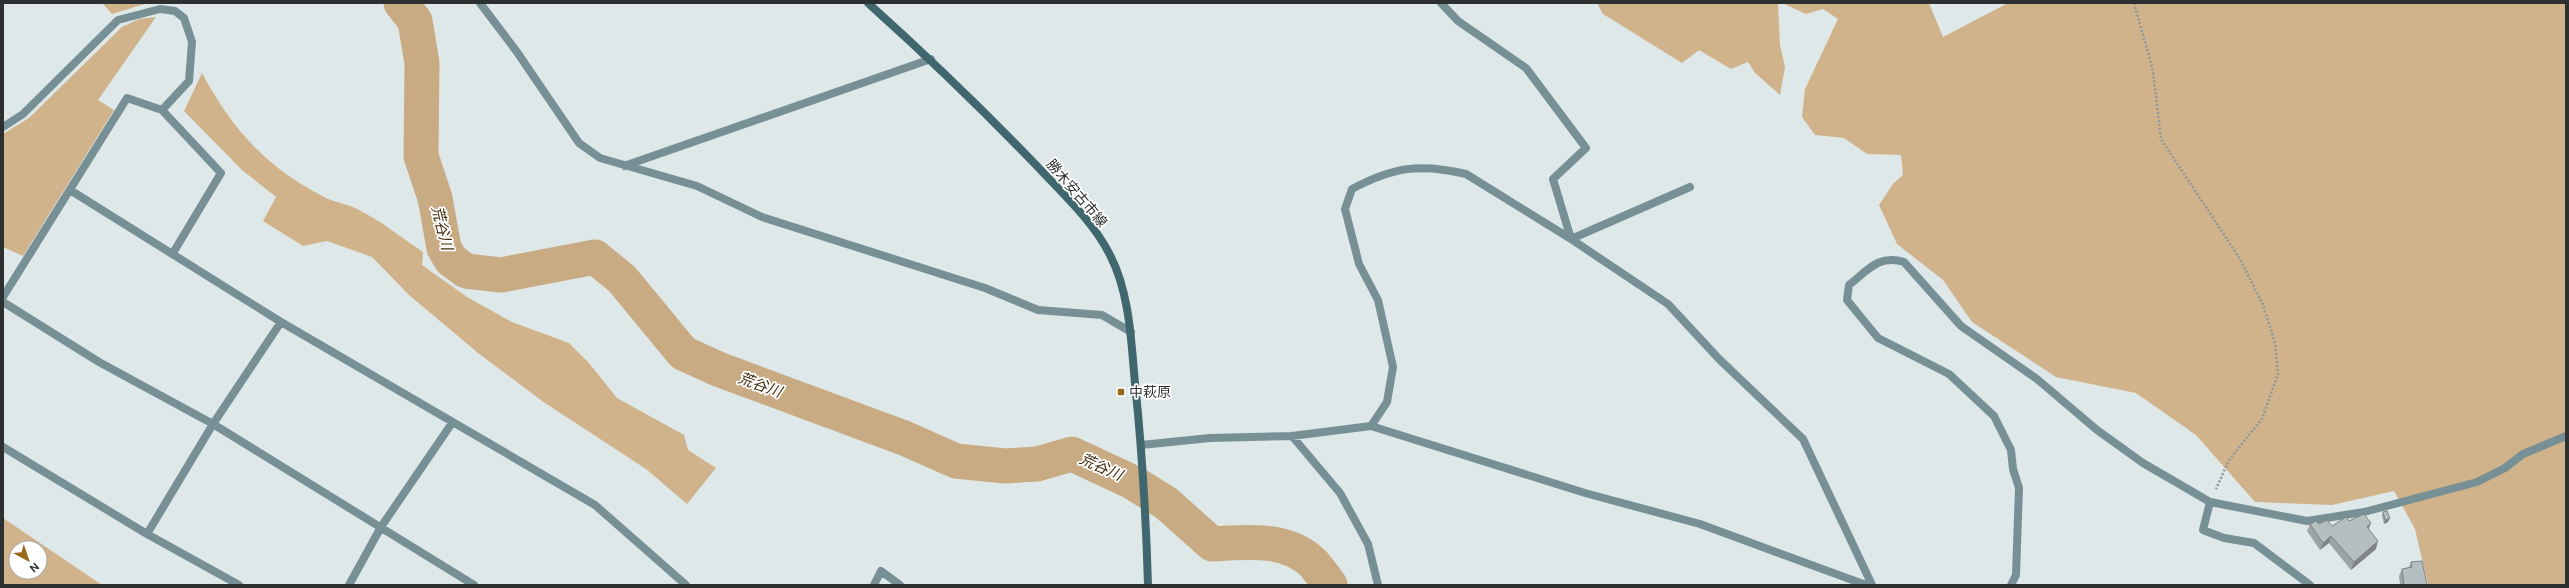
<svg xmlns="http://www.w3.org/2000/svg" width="2569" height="588" viewBox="0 0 2569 588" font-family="'DM Sans','Noto Sans JP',sans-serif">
<rect width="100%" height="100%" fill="#dee8e9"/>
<path fill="#d0b38a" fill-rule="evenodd" d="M102,3h46l-36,11z
M1597,3h181l2,42 5,22 -5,28 -25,-22 -7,-11 -17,7 -32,-19 -17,13 -79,-49z
M1782,3h147l14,34 65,-34h558v582h-138l-13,-56 -21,-38 -62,14 -77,-3 -59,-67 -60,-42 -80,-16 -84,-55 -29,-42 -46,-36 -18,-39 14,-21 10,-9 -2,-20 -34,-1 -23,-16 -29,-3 -13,-18 3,-28 33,-70 -15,-10 -17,5z
M156,17l-58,83 16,10 -91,146 -20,-9v-113l26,-16 93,-91 17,-8z
M202,73c31,58 67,97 126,126 10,4 20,5 29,10 23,11 45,29 66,43l-1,13 45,32 45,25 57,21 20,20 28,35 67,37 4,15 28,18 -29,36 -41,-35 -101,-66 -67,-50 -69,-58 -37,-38 -45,-16 -24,5 -40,-25 13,-24 -34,-27 -58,-59z
M3,518l99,67h-99zM16,548h24v24h-24z"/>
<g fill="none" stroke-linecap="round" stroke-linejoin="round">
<path stroke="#c8ab82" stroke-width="35" d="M401,3l14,18 7,42 -1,93 14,42 9,50 7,12 15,11 35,4 94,-18 27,22 61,74 35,16 186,69 52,23 49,5 32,-2 35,-10 60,28 34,21 46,41c34,-2 75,-7 101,19 6,7 12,15 17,22"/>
<path stroke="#8f9797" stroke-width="2.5" stroke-dasharray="2 2" stroke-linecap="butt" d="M2134,3l19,68 8,68 79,120 23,46 12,38 3,31 -16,45 -33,41 -13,29"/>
<path stroke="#779095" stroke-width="8" d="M480,3l37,49 62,91 21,15 97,28 65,31 223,71 53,22 64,5 29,17
M1441,3l17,18 68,47 60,80 -33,31 18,60 119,-52
M162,110l59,63 -48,80
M3,127l20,-13 95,-94 42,-11 15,2 9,7 8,24 -3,39 -27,29 -35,-12 -124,199
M624,166l307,-107
M70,190l211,132 314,183 91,80
M3,302l96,60 114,62 261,161
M1371,426l16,-24 6,-35 -15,-67 -19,-36 -14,-55 7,-20c41,-22 68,-26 114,-15l105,65 97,65 51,55 84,80 69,146
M1292,436l48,57 28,51 10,41
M1141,445l69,-7 82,-2 79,-10 214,67 115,31 166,61
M3,447l144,87 92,51
M2210,502l-7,28 21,8 30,5 56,42
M147,534l66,-110 68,-102
M349,585l32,-58 71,-104
M874,585l7,-14 19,14
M2011,585l5,-10 3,-87 -6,-19 -2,-19 -17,-34 -45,-42 -71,-36 -31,-38 2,-15c19,-15 30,-31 55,-23l57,64 76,53 60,51 46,33 67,39 97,19 57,-9 113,-30 28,-14 18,-14 43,-18"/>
<path stroke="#41676e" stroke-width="8" d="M868,3c58,52 114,106 168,162 26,28 57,56 74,90 20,39 21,86 25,128 7,67 11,134 13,202"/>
</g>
<path fill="#9ca3a5" d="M2383,512l5,10 -4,2 -2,-9z
M2349,521l20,8 7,20 -25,21 -22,-27 -9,7 -13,-19 3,-7h9l13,2z
M2411,562l16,23h-27l-1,-9 3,-7 7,-2z"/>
<path fill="#7f8586" d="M2390,518l-2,4 -4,2 1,-4z
M2371,523l-3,8 -1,-4z
M2331,536l-2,7 -9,7 3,-7z
M2378,541l-2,8 -25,21 3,-8z"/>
<path fill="#b5bec0" stroke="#7f8586" d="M2387,511l3,7 -5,2 -2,-8z
M2364,514l7,9 -4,4 11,14 -24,21 -23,-26 -8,7 -13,-19 6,-3 3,3 8,-4 5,6 14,-9 3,4z
M2422,561l5,24h-23l-2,-16 10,-2 -1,-5z"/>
<rect fill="#976918" stroke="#fff" stroke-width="1.5" x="1117" y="388" width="8" height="8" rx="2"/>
<g text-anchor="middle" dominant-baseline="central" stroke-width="3.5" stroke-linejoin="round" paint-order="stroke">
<g font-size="14" fill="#2c3030" stroke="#fff">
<text transform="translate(1077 193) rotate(49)">勝木安古市線</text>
</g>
<g font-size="14" fill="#2c3030" stroke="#fff" text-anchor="start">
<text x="1129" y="392">中萩原</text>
</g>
<g font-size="15" font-style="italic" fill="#3f2a07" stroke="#fff">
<text transform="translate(442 228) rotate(76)">荒谷川</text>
<text transform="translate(760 385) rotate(20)">荒谷川</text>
<text transform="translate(1101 467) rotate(24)">荒谷川</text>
</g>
</g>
<rect width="2569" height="588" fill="none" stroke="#2c3030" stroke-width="8"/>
<g transform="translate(28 560) rotate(140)"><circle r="19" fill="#ffffff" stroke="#abacac"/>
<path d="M0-3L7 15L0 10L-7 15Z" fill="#976918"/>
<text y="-6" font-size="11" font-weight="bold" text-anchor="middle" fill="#2c3030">N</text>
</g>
</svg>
